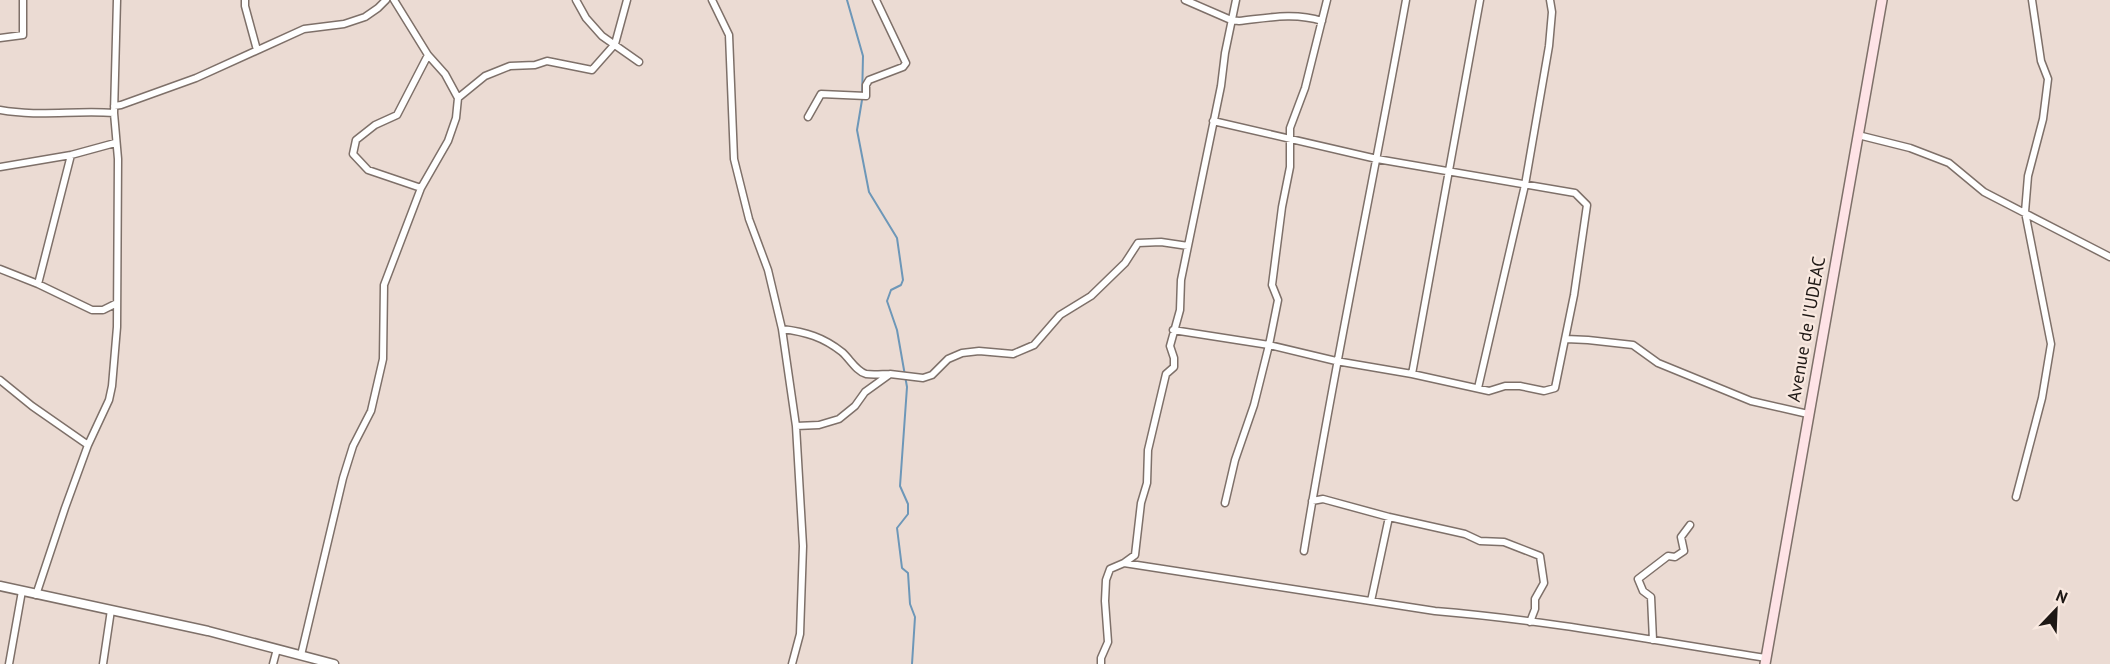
<svg xmlns="http://www.w3.org/2000/svg" width="2110" height="664" viewBox="0 0 2110 664" font-family="'PT Sans',sans-serif">
<rect width="100%" height="100%" fill="#ebdbd3"/>
<g fill="none" stroke-linecap="round" stroke-linejoin="round">
<path stroke="#6d97b8" stroke-width="2" d="M847,0l16,56 -1,44 -5,30 12,62 28,46 6,42 -2,5 -10,5 -4,11 10,29 10,57 -7,99 8,18v10l-11,14 5,40 6,5 2,31 5,13 -3,47"/>
<defs>
<path id="minor" d="M245,0v6l12,44
M576,0l10,18 16,18 37,26
M712,0l17,35 5,124 15,60 19,51 14,59 14,97 7,120 -3,88 -8,30
M1185,0l46,20 8,1c28,-3 55,-9 83,0
M0,38l23,-3v-35
M458,98l27,-22 25,-10 25,-1 12,-4 45,9 23,-26 12,-44
M114,106l7,-1 75,-27 108,-49 40,-5 21,-7 13,-9 8,-8
M0,110c38,7 76,0 114,3
M808,117l13,-23 45,2v-11l3,-5 34,-13 3,-4 -30,-63
M1858,135l52,13 39,15 35,29 126,65
M0,167l71,-12 44,-12
M421,188l-53,-18 -15,-16 3,-14 19,-15 22,-10 31,-60
M0,269l38,15 54,26h11l14,-7
M38,284l33,-129
M782,329c24,3 41,8 60,23 8,7 14,19 24,22 7,1 17,0 24,0
M1173,330l96,15 67,16 76,13 77,17 16,-5h15l24,5 11,-3 19,-93 13,-90 -12,-12 -198,-34 -164,-38
M1566,339l22,1 45,5 25,18 93,38 57,13
M1412,374l68,-374
M0,380l32,26 56,39
M1478,388l47,-203 24,-139 3,-34 -2,-12
M796,426l23,-1 20,-6 16,-13 10,-14 25,-18 33,4 9,-3 16,-16 14,-6 17,-2 34,3 21,-9 26,-30 31,-19 34,-33 13,-20 23,-1 27,4
M2016,497l26,-99 9,-54 -26,-132 3,-36 15,-57 5,-40 -7,-18 -9,-61
M1312,501l11,-2 66,18 76,17 15,7 24,1 36,14 4,27 -9,16v10l-5,13
M1225,503l10,-43 19,-55 15,-60 9,-45 -6,-15 10,-78 8,-40v-39l15,-40 22,-88
M1304,551c30,-185 69,-367 102,-551
M1124,563l311,48c111,9 221,30 331,47
M36,595l29,-87 23,-63 21,-45 3,-14 5,-59 1,-168 -4,-46 3,-113
M1371,601l18,-84
M1653,640l-2,-43 -8,-6 -5,-12 30,-23 7,1 9,-6 -3,-14 9,-12
M301,655l42,-177 10,-32 18,-35 12,-52 1,-74 37,-97 27,-47 8,-23 2,-20 -13,-24 -17,-19 -34,-55
M9,664l13,-73
M103,664l8,-54
M273,664l4,-15
M1101,664v-6l7,-16 -3,-41 1,-21 4,-11 14,-6 11,-8 6,-52 6,-20 1,-33 18,-76 8,-7v-9l-4,-12 10,-36 1,-30 40,-194 4,-33 11,-53"/>
<path id="tertiary" d="M0,586l208,45 126,33"/>
<path id="secondary" d="M1765,664l117,-664"/>
</defs>
<use href="#minor" stroke="#7e7069" stroke-width="9"/>
<use href="#tertiary" stroke="#7e7069" stroke-width="11"/>
<use href="#secondary" stroke="#7e7069" stroke-width="12"/>
<use href="#minor" stroke="#fff" stroke-width="6"/>
<use href="#tertiary" stroke="#fff" stroke-width="8"/>
<use href="#secondary" stroke="#fee3e6" stroke-width="9"/>
</g>
<g text-anchor="middle" dominant-baseline="central" stroke-width="4.5" stroke-linejoin="round" paint-order="stroke">
<g font-size="18" fill="#1e1815" stroke="#f9e9e0">
<text transform="translate(1806 329) rotate(-80)">Avenue de I'UDEAC</text>
</g>
</g>
<g transform="translate(2056 610) rotate(23)" stroke="#f9e9e0" stroke-width="4.5" paint-order="stroke">
<path d="M0-4.5L10 22L0 15L-10 22Z" fill="#1e1815"/>
<text y="-9" font-size="16" font-weight="bold" text-anchor="middle" fill="#1e1815">N</text>
</g>
</svg>
